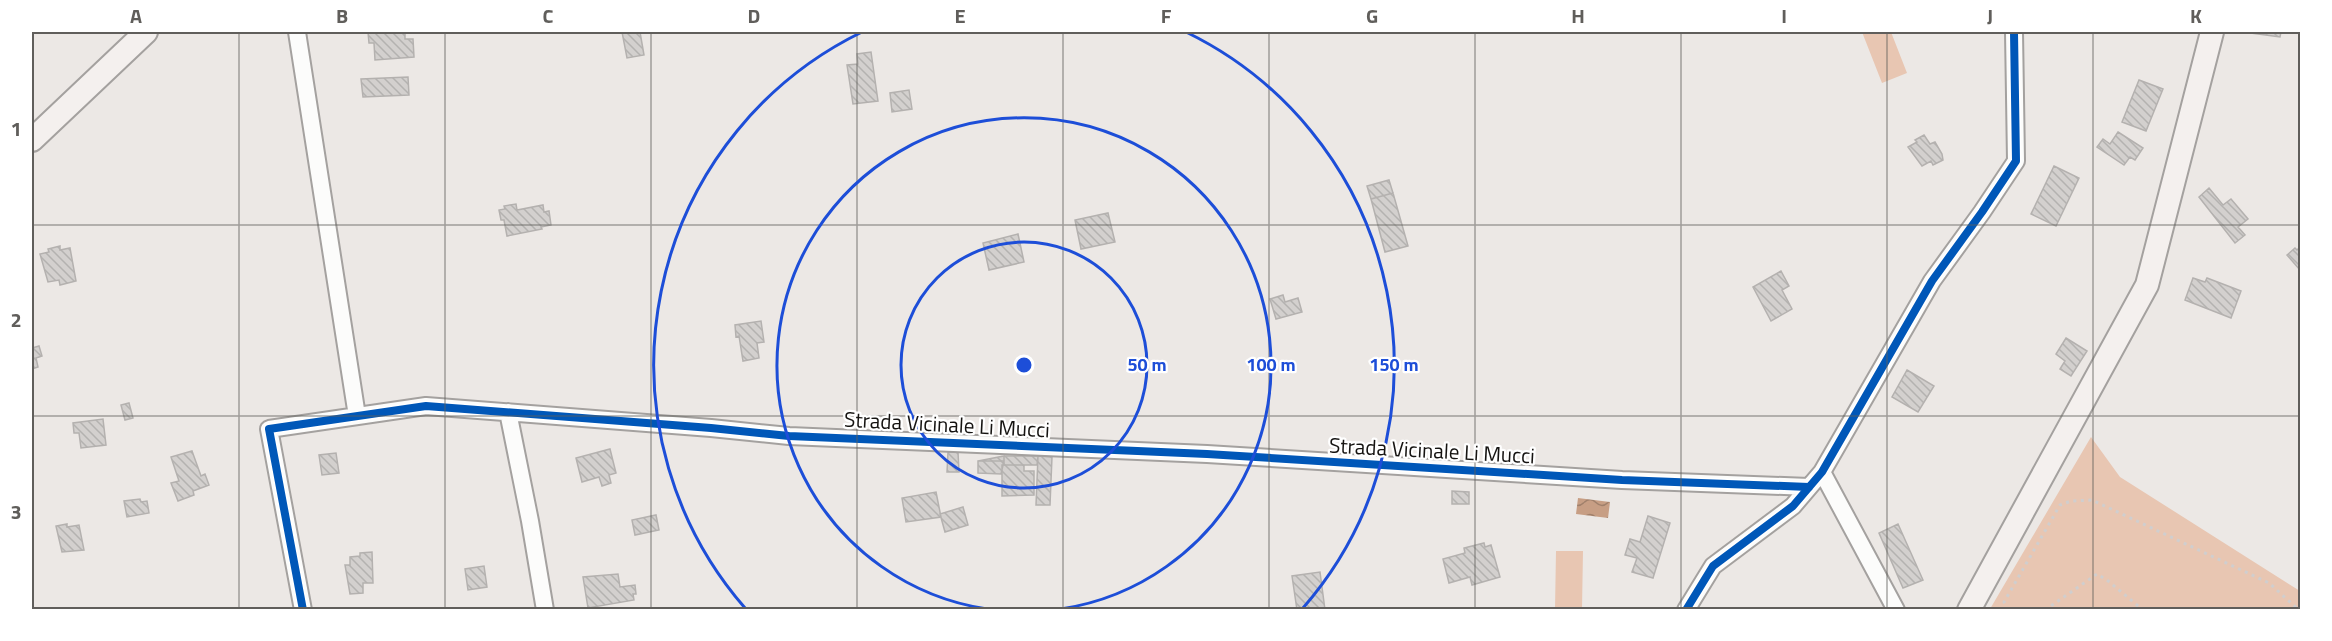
<svg xmlns="http://www.w3.org/2000/svg" width="2332" height="641" viewBox="0 0 2332 641" font-family="'Titillium Web',sans-serif">
<defs>
<pattern id="water-waves" width="16" height="10" patternUnits="userSpaceOnUse" patternTransform="scale(1.5)"><rect width="16" height="10" fill="#c79e84"/><path d="M0 5q4-4 8 0t8 0" fill="none" stroke="#a0806b"/></pattern>
<pattern id="building-back-hatch" width="6" height="6" patternUnits="userSpaceOnUse" patternTransform="scale(1.5)"><rect width="6" height="6" fill="#d3d0ce"/><path d="M-1 5l2 2M0 0l6 6M5-1l2 2" fill="none" stroke="#b4b2b0"/></pattern>
</defs>
<rect width="100%" height="100%" fill="#ece8e5"/>
<path fill="#e8c6b2" d="M1862,32h29l16,41 -25,10z
M2091,437l29,40 180,114v18h-310z
M1556,551h27l-1,58h-27z"/>
<path fill="url(#water-waves)" d="M1578,498l32,4 -2,16 -32,-4z"/>
<path fill="url(#building-back-hatch)" stroke="#b4b1af" stroke-width="1.5" d="M368,32h37v7h8l1,18 -39,3 -1,-17h-5z
M622,32h18l4,23 -17,3z
M2251,32h30l-1,5 -29,-4z
M871,52l7,49 -25,3 -6,-39 11,-1 -1,-10z
M408,77l1,18 -46,2 -2,-18z
M2139,80l24,9 -17,42 -24,-9z
M909,90l3,19 -20,3 -2,-19z
M2118,132l25,16 -8,12 -5,-3 -6,8 -27,-18 6,-8 7,5z
M1924,135l6,9 5,-2 7,12 1,6 -10,5 -2,-4 -9,5 -14,-19 9,-5 -2,-2z
M2054,166l25,12 -23,48 -25,-12z
M1389,180l4,13 -22,6 -4,-13z
M2209,188l14,17 8,-6 17,20 -10,8 7,8 -10,8 -36,-46z
M1393,193l15,53 -23,6 -14,-53z
M516,204l1,6 26,-5 1,7 5,-1 2,14 -10,2 1,2 -35,7 -3,-16h-3l-2,-10 6,-1 -1,-3z
M1108,213l7,29 -34,7 -6,-29z
M1018,234l6,28 -35,8 -6,-27z
M60,246v4l10,-2 6,33 -16,4 -1,-5 -11,2 -8,-28 9,-2 -1,-3z
M2300,247v23l-13,-15 8,-7 2,2z
M1781,271l8,15 -7,4 10,19 -21,12 -18,-34z
M2193,278l12,4 2,-4 34,13 -10,27 -46,-18z
M1283,295l2,7 13,-4 4,14 -26,7 -6,-20z
M761,321l3,21 -7,1 2,15 -16,3 -4,-25 -3,1 -1,-12z
M2066,338l21,13 -16,25 -11,-7 5,-8 -9,-7z
M39,346l3,10 -6,2 2,9 -6,2v-21z
M1907,370l27,16 -16,26 -26,-15z
M129,403l4,15 -8,2 -4,-15z
M103,419l3,26 -25,3 -2,-15h-5l-1,-10z
M610,449l6,24 -7,2 2,8 -9,3 -3,-9 -17,5 -6,-24z
M192,451l9,25 4,-2 4,11 -16,6 1,4 -16,6 -7,-18 8,-2 -8,-24z
M948,452h10l1,20h-12z
M336,453l3,20 -17,2 -3,-20z
M1004,456v5h-26z
M1004,456h34l-1,9h-33z
M1038,456l14,1 -2,48h-14z
M978,461h26l-3,13 -23,-1z
M1002,465h22v6h10v24l-32,1z
M1452,491l17,1v12h-17z
M936,492l5,25 -35,5 -4,-24z
M140,499l1,3 6,-1 2,12 -22,4 -3,-16z
M963,507l5,18 -23,7 -5,-18z
M656,515l3,15 -24,5 -3,-15z
M1648,516l22,7 -17,55 -21,-6 5,-14 -12,-3 5,-16 10,3z
M67,524v3l12,-2 5,25 -22,2 -6,-26z
M1898,524l25,56 -20,8 -24,-55z
M1484,543l1,4 6,-2 9,32 -28,8 -2,-8 -21,6 -6,-24 22,-6 -1,-5z
M372,552l1,31h-10v10l-13,1 -5,-29h5v-8l10,-1v-3z
M484,566l3,21 -19,3 -3,-21z
M1320,572l5,38h-28l-5,-34z
M618,574l2,13 15,-2 1,9h-3l1,6 -46,8 -5,-31z"/>
<g fill="none" stroke-linecap="round" stroke-linejoin="round">
<defs>
<path id="street" d="M297,32l60,384
M508,412l22,109 15,89
M1822,472l74,138
M303,610l-34,-181 157,-23 285,22 78,8 418,18 415,26 187,7
M1686,610l27,-44 80,-60 29,-34 110,-191 50,-69 34,-51 -2,-129"/>
<path id="secondary" d="M32,140l114,-108
M1969,610l178,-325 65,-253"/>
</defs>
<use href="#street" stroke="#a4a19f" stroke-width="20"/>
<use href="#secondary" stroke="#a4a19f" stroke-width="26"/>
<path stroke="#d0cece" stroke-width="3" stroke-dasharray="3 4.5" stroke-linecap="butt" d="M2008,610l-4,-8 56,-97 11,-4 21,-1 177,83 30,27
M2045,610l52,-36 10,6 36,30"/>
<use href="#street" stroke="#fcfcfb" stroke-width="16"/>
<use href="#secondary" stroke="#f4f0ee" stroke-width="22"/>
<defs>
<path id="cycleway" d="M303,610l-34,-181 157,-23 285,22 78,8 418,18 415,26 187,7
M1686,610l27,-44 80,-60 29,-34 110,-191 50,-69 34,-51 -2,-129"/>
</defs>
<use href="#cycleway" stroke="#fff" stroke-width="11"/>
<use href="#cycleway" stroke="#0057b8" stroke-width="8"/>
</g>
<path fill="none" stroke="#605e5b" stroke-width="1.5" stroke-opacity="0.55" d="M239,32v578M445,32v578M651,32v578M857,32v578M1063,32v578M1269,32v578M1475,32v578M1681,32v578M1887,32v578M2093,32v578M32,225h2268M32,416h2268"/>
<g fill="none" stroke="#1d4ed8" stroke-width="3">
<circle cx="1024" cy="365" r="123"/>
<path d="M987 609A247 247 0 1 1 1061 609"/>
<path d="M745 608A370 370 0 0 1 862 32M1186 32A370 370 0 0 1 1303 608"/>
</g>
<g text-anchor="middle" dominant-baseline="central" stroke-width="4.5" stroke-linejoin="round" paint-order="stroke">
<g font-size="21" fill="#151311" stroke="#fff">
<text transform="translate(947 424) rotate(3)">Strada Vicinale Li Mucci</text>
<text transform="translate(1432 450) rotate(3)">Strada Vicinale Li Mucci</text>
</g>
</g>
<circle cx="1024" cy="365" r="9" fill="#1d4ed8" stroke="#fff" stroke-width="3"/>
<g font-size="18" text-anchor="middle" font-weight="bold" fill="#1d4ed8" stroke="#fff" stroke-width="4.5" stroke-linejoin="round" paint-order="stroke">
<text x="1147" y="371">50 m</text>
<text x="1271" y="371">100 m</text>
<text x="1394" y="371">150 m</text>
</g>
<rect width="2332" height="641" fill="none" stroke="#ffffff" stroke-width="66"/>
<rect x="33" y="33" width="2266" height="575" fill="none" stroke="#605e5b" stroke-width="2"/>
<g font-size="20" text-anchor="middle" font-weight="bold" fill="#605e5b">
<text x="136" y="23">A</text>
<text x="342" y="23">B</text>
<text x="548" y="23">C</text>
<text x="754" y="23">D</text>
<text x="960" y="23">E</text>
<text x="1166" y="23">F</text>
<text x="1372" y="23">G</text>
<text x="1578" y="23">H</text>
<text x="1784" y="23">I</text>
<text x="1990" y="23">J</text>
<text x="2196" y="23">K</text>
<text x="16" y="136">1</text>
<text x="16" y="327">2</text>
<text x="16" y="519">3</text>
</g>
</svg>
